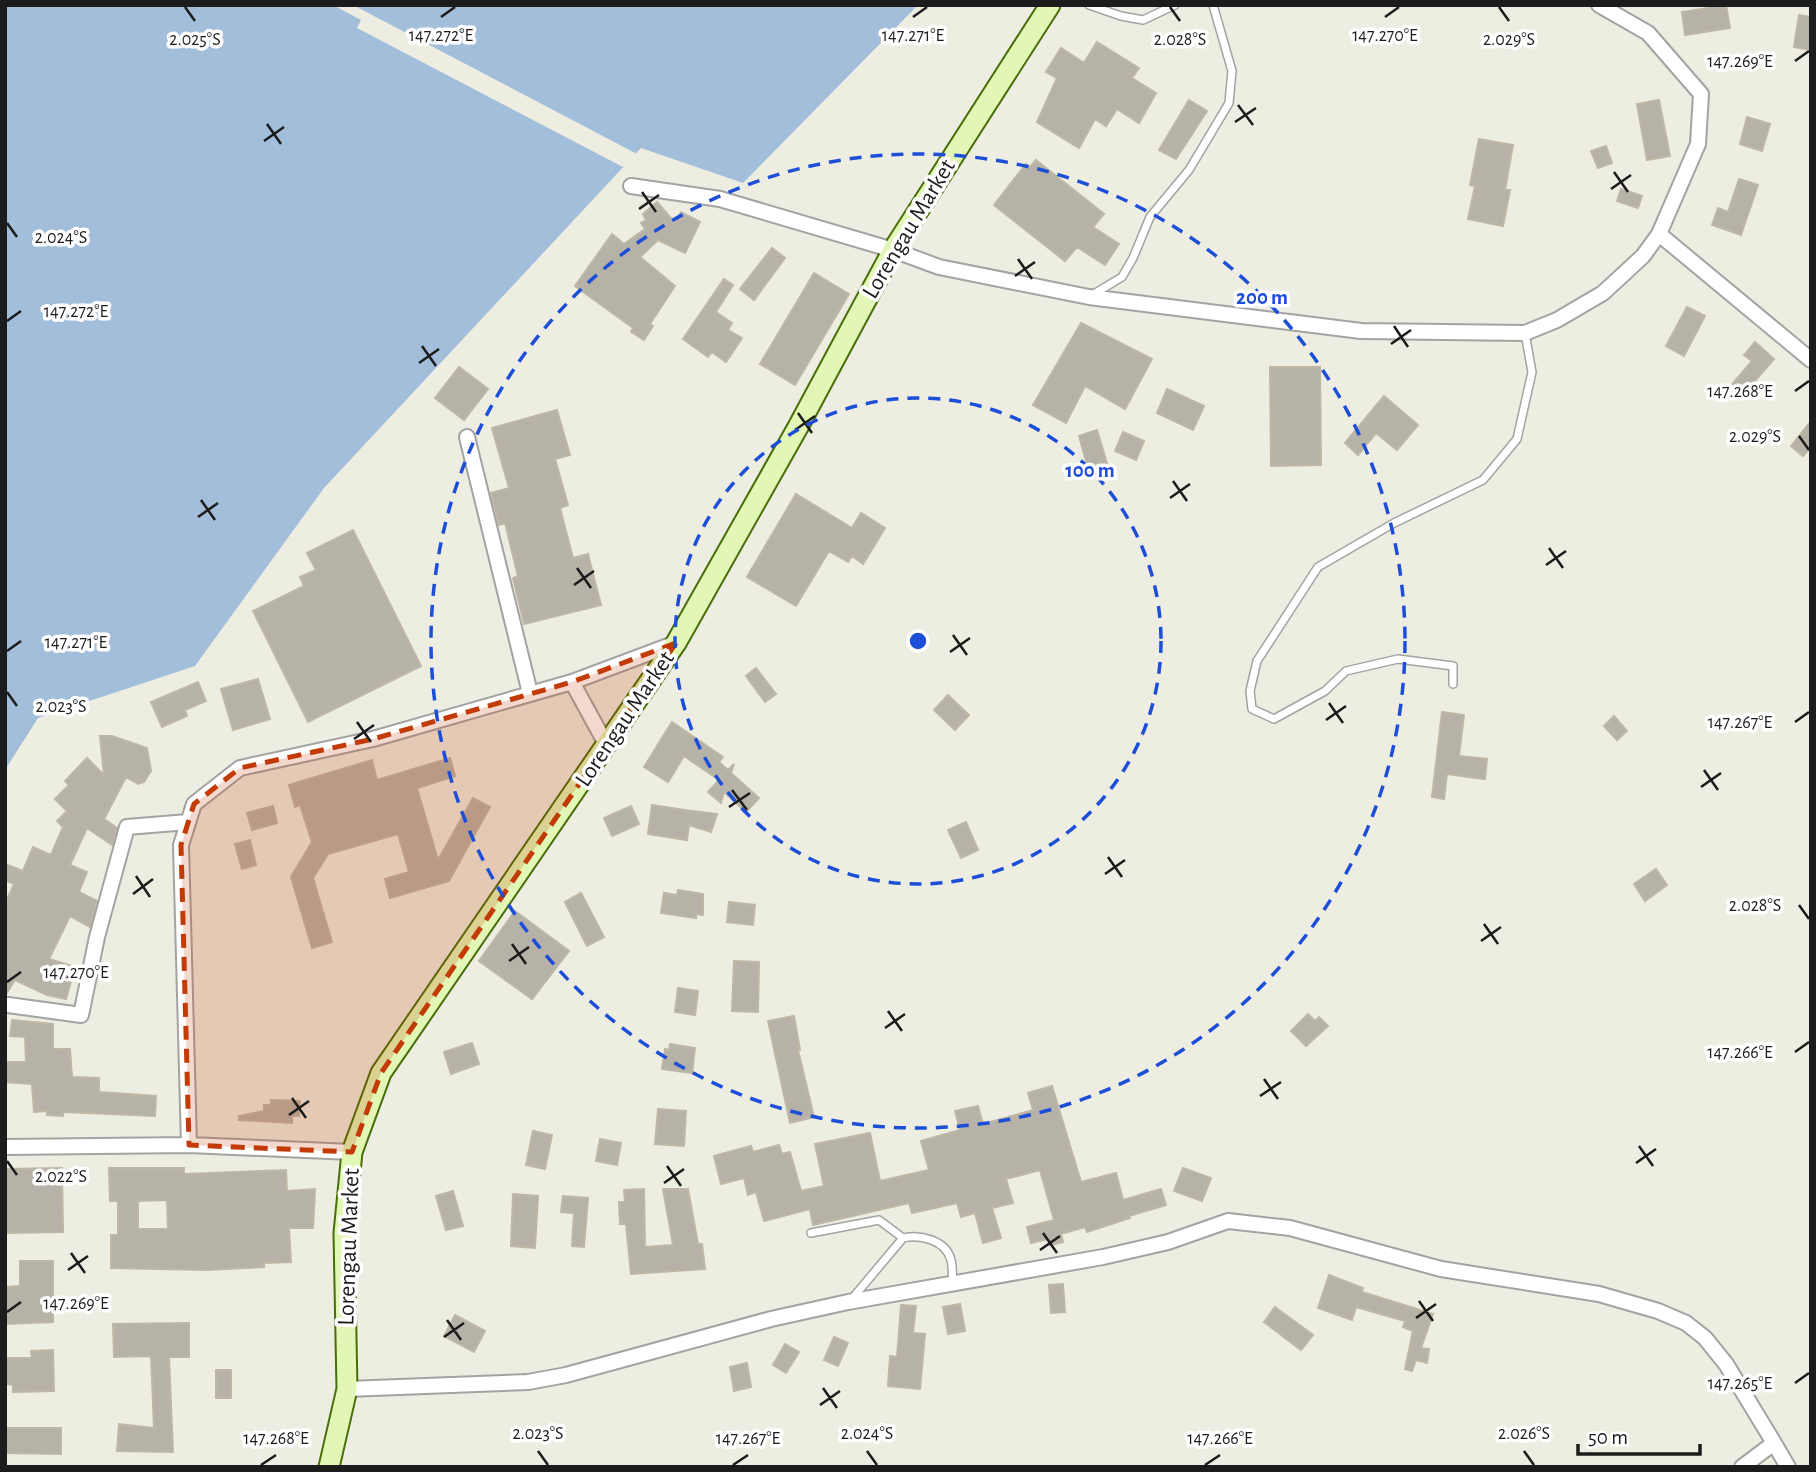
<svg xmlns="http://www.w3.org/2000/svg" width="1816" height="1472" viewBox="0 0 1816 1472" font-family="'Alegreya Sans',sans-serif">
<rect width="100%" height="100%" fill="#edede2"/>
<path fill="#a3beda" d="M5,5h913l-175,178 -102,-35 -317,340 -129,178 -157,52 -33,52z"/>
<path fill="#edede2" d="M333,5h20l284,149 -14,13 -266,-139 4,-8z"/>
<path fill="#b7b2a7" stroke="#beb7a5" stroke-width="2" fill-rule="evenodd" d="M1708,5h18l4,23 -45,7 -3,-23 26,-4z
M1799,15l12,2v33l-17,-3z
M1097,42l42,26 -7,10 24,15 -17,30 -22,-14 -11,17 -11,-7 -16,29 -42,-26 20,-44 -11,-6 15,-24 23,15z
M1189,100l18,11 -31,48 -17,-9z
M1659,100l11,56 -23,4 -10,-56z
M1747,117l23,7 -8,27 -22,-7z
M1479,139l34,6 -8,45h5l-7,36 -35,-7 7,-33 -5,-1z
M1606,146l6,17 -14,5 -7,-17z
M1036,160l68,54 -11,13 26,17 -14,21 -28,-18 -12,14 -71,-56 32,-41 4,3z
M1739,179l19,6 -17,50 -29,-10 6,-17 10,4z
M1621,189l21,7 -4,12 -21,-7z
M657,202l18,21 6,-11 19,10 -15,31 -27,-13 -18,17 35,29 -25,38 3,2 -9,14 -13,-8 2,-4 -58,-42 37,-52 12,10 21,-15 -4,-6 5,-3 -3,-6z
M772,248l13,10 -31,42 -14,-11z
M814,273l35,21 -54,91 -35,-21z
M724,279l9,6 -17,27 16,11 -4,7 14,8 -16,24 -14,-10 -4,5 -25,-18z
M1687,307l18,9 -21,40 -18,-10z
M1081,323l71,36 -27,50 -40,-23 -19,37 -33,-18z
M1755,342l19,17 -34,39 -11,-10 23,-27 -8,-6z
M459,367l29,22 -24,31 -29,-22z
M1270,367h50l1,98 -50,1z
M1167,389l37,17 -11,24 -36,-17z
M1384,396l34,29 -21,25 -21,-17 -18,22 -13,-12z
M557,410l13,45 -15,4 13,46 -8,3 13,50 15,-4 13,51 -77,19 -11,-46 5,-2 -13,-53 -6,2 -8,-32 18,-5 -17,-60z
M1811,421v26l-8,9 -12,-10z
M1097,430l11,37 -19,5 -10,-36z
M1123,432l21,9 -8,19 -21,-9z
M796,494l56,34 9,-15 24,15 -22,36 -11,-8 -4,6 -19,-11 -33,55 -49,-29z
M353,530l68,136 -113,56 -55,-111 51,-25 -4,-9 16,-7 -9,-17z
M756,668l20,26 -11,8 -19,-26z
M258,679l12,40 -37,11 -12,-41z
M198,682l8,19 -21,9 2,6 -25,11 -11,-25z
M948,695l21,20 -14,15 -21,-20z
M1442,712l22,3 -5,41 28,3 -2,20 -38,-5 -3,25 -12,-2z
M1614,716l13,15 -10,9 -13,-14z
M672,722l51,35 -4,5 9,8 6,-6 -3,9 28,25 -13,14 -22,-20 -3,11 -13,-11 11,-12 -35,-24 -16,26 -24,-15z
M100,736h12l35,12 4,23 -7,11 -6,2 -12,-7 -22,42 13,9 -5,17 -25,-17 -17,37 17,7 -8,20 18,9 -7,26 -20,-11 -21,43 26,8 -9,32 -19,-4 -32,-15 -10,16v-92l9,-20 -9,-4v-16l18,7 10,-24 18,8 12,-28 -6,-6 10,-10 -12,-12 14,-14 -4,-4 22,-23 17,17z
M450,758l5,18 -38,12 21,72 35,-62 17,9 -41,74 -59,17 -5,-19 24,-7 -11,-38 -70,20 -15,24 19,64 -20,6 -21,-71 21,-35 -12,-37 -5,2 -6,-22 83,-25 5,20z
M652,805l33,5 32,4 -6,18 -22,-7 -2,15 -39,-6z
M273,806l4,17 -25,7 -5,-17z
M631,806l8,18 -27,12 -8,-18z
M966,822l12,28 -17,8 -13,-28z
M250,840l6,25 -14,4 -7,-25z
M1656,869l11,16 -22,16 -11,-17z
M678,890l25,4v21l-7,-1v4l-35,-5 3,-20 13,2z
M581,893l23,44 -17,9 -22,-44z
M729,902l26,3 -2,20 -26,-3z
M515,911l54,40 -37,48 -53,-38z
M734,961l25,1 -1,50 -26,-1z
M678,988l20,3 -3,24 -20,-3z
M1308,1014l7,7 4,-4 9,9 -22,20 -15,-15z
M794,1016l6,34h-2l16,67 -24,6 -22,-102z
M12,1020l41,4v25h17l2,28 27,1v14l57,4 -1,20 -92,-4v4l-16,-1v-4l-13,1 -2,-28 -27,-2v-20h21l-1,-25 -15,-1z
M472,1043l7,21 -28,10 -7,-22z
M670,1044l25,4 -3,25 -30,-4 3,-20 4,1z
M1052,1086l29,96 35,-9 7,27 38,-11 5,16 -37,11 1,2 -43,14 -2,-5 -24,7 2,8 -13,3 -2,-6 -17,4 -4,-16 27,-7 -14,-50 -34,9 7,24 -21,5 9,30 -18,5 -8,-30 -14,4 -4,-14 -45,10 -3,-10 -96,22 -3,-16 -46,12 -8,-29 -8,3 -4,-17 -23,6 -7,-28 37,-10 2,6 26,-7 3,9 8,-2 11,39 23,-5 -9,-42 55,-11 10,48 49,-11 -8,-29 39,-11 -5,-19 23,-5 5,18 50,-14 -5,-17z
M271,1100l29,1 -1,15h-7v7l-53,-3v-4l25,-5v-6h7z
M658,1109l28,2 -2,35 -29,-2z
M533,1131l19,4 -7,34 -19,-4z
M600,1139l21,4 -4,22 -21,-4z
M62,1168l1,64 -58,1v-64z
M109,1168h75v6l102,-4 1,21 28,-2 -2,39h-24l2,34 -27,1v4l-58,3 -95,-2v-33h7v-34h-8zM167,1200l1,29h-30v-28z
M1183,1168l28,10 -9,23 -28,-10z
M644,1189l1,58 28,-2 -10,-56h25l10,55h4l3,25 -74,5 -5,-50h-6l-1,-22h6l-1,-12z
M453,1191l10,35 -17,4 -10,-34z
M513,1194l25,2 -3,52 -24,-2z
M563,1196l25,2 -4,49 -12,-1 2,-33 -13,-1z
M20,1261h33v61l-48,2v-37l15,-1z
M1329,1275l34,13 -1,4 71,22 -12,34 8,1 -2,14 -11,-3 -4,11 -7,-2 8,-38 -10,-4 2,-6 -49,-14 -4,13 -34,-12z
M1063,1284l2,28 -14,1 -2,-28z
M960,1304l5,27 -17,3 -5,-27z
M901,1305l15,1 -3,27 12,1 -5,55 -32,-3 2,-30 7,1z
M1275,1307l38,28 -12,15 -37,-28z
M455,1315l30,16 -11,21 -30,-16z
M189,1323v34h-20l4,95 -56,-1 2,-27 35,4 -3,-72 -37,1 -1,-33z
M834,1337l14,6 -10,23 -14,-6z
M785,1344l14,8 -13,21 -13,-8z
M53,1350l1,41 -41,1v-7l-7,-1v-26h26l-1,-7z
M747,1363l4,24 -17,4 -4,-24z
M216,1370h15v28h-15z
M5,1428h56v26l-56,-1z"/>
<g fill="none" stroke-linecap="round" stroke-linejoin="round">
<defs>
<path id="lane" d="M1089,5l32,11 22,4 32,-15
M1092,295l30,-18 11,-19 17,-41 39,-47 40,-67 3,-32 -19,-66
M1453,684v-18l-55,-7 -52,12 -21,20 -51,28 -22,-10 -2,-18 7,-30 61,-94 76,-44 89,-43 34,-41 15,-67 -7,-39
M811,1233l68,-13 24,18
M851,1300l52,-62c17,-4 43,2 48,22 2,7 1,16 2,24"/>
<path id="street" d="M631,186l89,13 173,51 46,17 150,30 272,34 164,2 32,-13 46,-27 40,-37 16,-22 39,-90 3,-50 -53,-61 -49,-28
M1659,234l152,126
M467,437l63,256
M572,682l35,64
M8,1005l73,10 16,-78 30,-110 61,-5
M189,1145l-8,-300 13,-41 46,-36 133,-29 199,-57 104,-39
M5,1147l184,-2 163,7
M347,1389l181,-7 38,-7 205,-56 77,-17 255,-45 65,-15 60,-21 62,7 151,41 158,25 59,17 28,12 19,15 21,26 48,79 -32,24
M1774,1443l14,24"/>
<path id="secondary" d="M329,1467l18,-78 -3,-156 8,-81 29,-79 295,-430 122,-216 95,-177 157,-245"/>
</defs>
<use href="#lane" stroke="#a3a3a3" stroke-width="10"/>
<use href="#street" stroke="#a3a3a3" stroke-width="18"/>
<use href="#secondary" stroke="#476e08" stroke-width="23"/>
<use href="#lane" stroke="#fff" stroke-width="7"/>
<use href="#street" stroke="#fff" stroke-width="14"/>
<use href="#secondary" stroke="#e2f7b6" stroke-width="19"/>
</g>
<path fill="#c23a06" fill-opacity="0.2" stroke="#c23a06" stroke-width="5" stroke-dasharray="14 9" stroke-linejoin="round" d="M676,643l-295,430 -29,79 -163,-7 -8,-300 13,-41 46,-36 133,-29 199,-57z"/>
<path fill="none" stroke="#1c1c1c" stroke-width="2.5" d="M185,7l10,14M1170,7l10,14M1499,7l10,14M441,17l14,-10M913,17l14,-10M1385,17l14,-10M1795,61l14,-10M1238,105l15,20M1235,122l21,-14M267,124l14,20M264,141l20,-14M1614,172l14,20M1611,189l20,-14M642,192l14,20M639,209l20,-14M7,223l10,14M1018,259l14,20M1015,276l20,-14M7,321l14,-10M1394,326l14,21M1391,344l20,-14M422,346l14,20M419,363l20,-14M1795,391l14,-10M798,413l14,20M795,430l20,-14M1799,436l10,14M1173,481l14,20M1170,498l20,-14M201,500l14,20M198,517l20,-14M1549,548l14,20M1546,565l20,-14M577,568l14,20M574,585l20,-14M953,635l14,20M7,651l14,-10M950,652l20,-14M7,692l10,14M1329,703l14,20M1326,720l20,-14M357,722l14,20M1795,722l14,-10M354,739l20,-14M1704,770l14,20M1701,787l20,-14M732,790l15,20M729,807l21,-14M1108,857l14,20M1105,874l20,-14M136,876l14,21M133,894l20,-15M1799,905l10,14M1484,924l14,20M1481,941l20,-14M512,944l14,20M509,961l20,-14M7,982l14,-10M888,1011l14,20M885,1028l20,-14M1795,1052l14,-10M1264,1079l14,20M1260,1096l21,-14M292,1098l14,20M289,1115l20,-14M1639,1146l14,20M7,1161l10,14M1636,1163l20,-14M667,1166l14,20M664,1183l20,-14M1043,1233l14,20M1040,1250l20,-14M71,1253l14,20M68,1270l20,-14M1419,1301l14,20M7,1312l14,-10M1416,1318l20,-14M447,1320l14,20M444,1337l20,-14M1795,1383l14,-10M823,1388l14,20M820,1405l20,-14M538,1451l10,14M867,1451l10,14M1524,1451l10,14M261,1465l15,-10M733,1465l15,-10M1205,1465l15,-10"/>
<g fill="none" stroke="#1d4ed8" stroke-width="3.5" stroke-dasharray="12 9">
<circle cx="918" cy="641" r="243"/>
<circle cx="918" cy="641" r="487"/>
</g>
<g text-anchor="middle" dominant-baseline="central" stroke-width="7" stroke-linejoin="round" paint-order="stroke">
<g font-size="24" fill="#1c1c1c" stroke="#fff">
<text transform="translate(909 229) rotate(-59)">Lorengau Market</text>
<text transform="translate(625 719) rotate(-56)">Lorengau Market</text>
<text transform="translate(349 1247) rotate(-88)">Lorengau Market</text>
</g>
</g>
<g font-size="18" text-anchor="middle" fill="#1c1c1c" stroke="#fff" stroke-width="7" stroke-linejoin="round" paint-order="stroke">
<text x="913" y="41">147.271°E</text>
<text x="1385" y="41">147.270°E</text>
<text x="441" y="41">147.272°E</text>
<text x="1509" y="45">2.029°S</text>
<text x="195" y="45">2.025°S</text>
<text x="1180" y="45">2.028°S</text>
<text x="1740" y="67">147.269°E</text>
<text x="61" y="243">2.024°S</text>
<text x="76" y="317">147.272°E</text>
<text x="1740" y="397">147.268°E</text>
<text x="1755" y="442">2.029°S</text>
<text x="76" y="648">147.271°E</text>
<text x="61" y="712">2.023°S</text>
<text x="1740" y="728">147.267°E</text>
<text x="1755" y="911">2.028°S</text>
<text x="76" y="978">147.270°E</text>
<text x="1740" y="1058">147.266°E</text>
<text x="61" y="1182">2.022°S</text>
<text x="76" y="1309">147.269°E</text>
<text x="1740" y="1389">147.265°E</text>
<text x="538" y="1439">2.023°S</text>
<text x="867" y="1439">2.024°S</text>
<text x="1524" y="1439">2.026°S</text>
<text x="276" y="1444">147.268°E</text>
<text x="748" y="1444">147.267°E</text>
<text x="1220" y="1444">147.266°E</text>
</g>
<circle cx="918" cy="641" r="10" fill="#1d4ed8" stroke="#fff" stroke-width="3.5"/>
<g font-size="21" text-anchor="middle" font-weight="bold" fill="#1d4ed8" stroke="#fff" stroke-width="7" stroke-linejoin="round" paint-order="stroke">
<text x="1262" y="304">200 m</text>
<text x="1090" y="477">100 m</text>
</g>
<rect width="1816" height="1472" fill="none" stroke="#1c1c1c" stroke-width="14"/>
<path d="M1578 1444v10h122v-10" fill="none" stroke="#1c1c1c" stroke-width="3.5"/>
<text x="1588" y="1444" font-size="21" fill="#1c1c1c" stroke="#ffffff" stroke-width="5" paint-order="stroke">50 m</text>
</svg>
